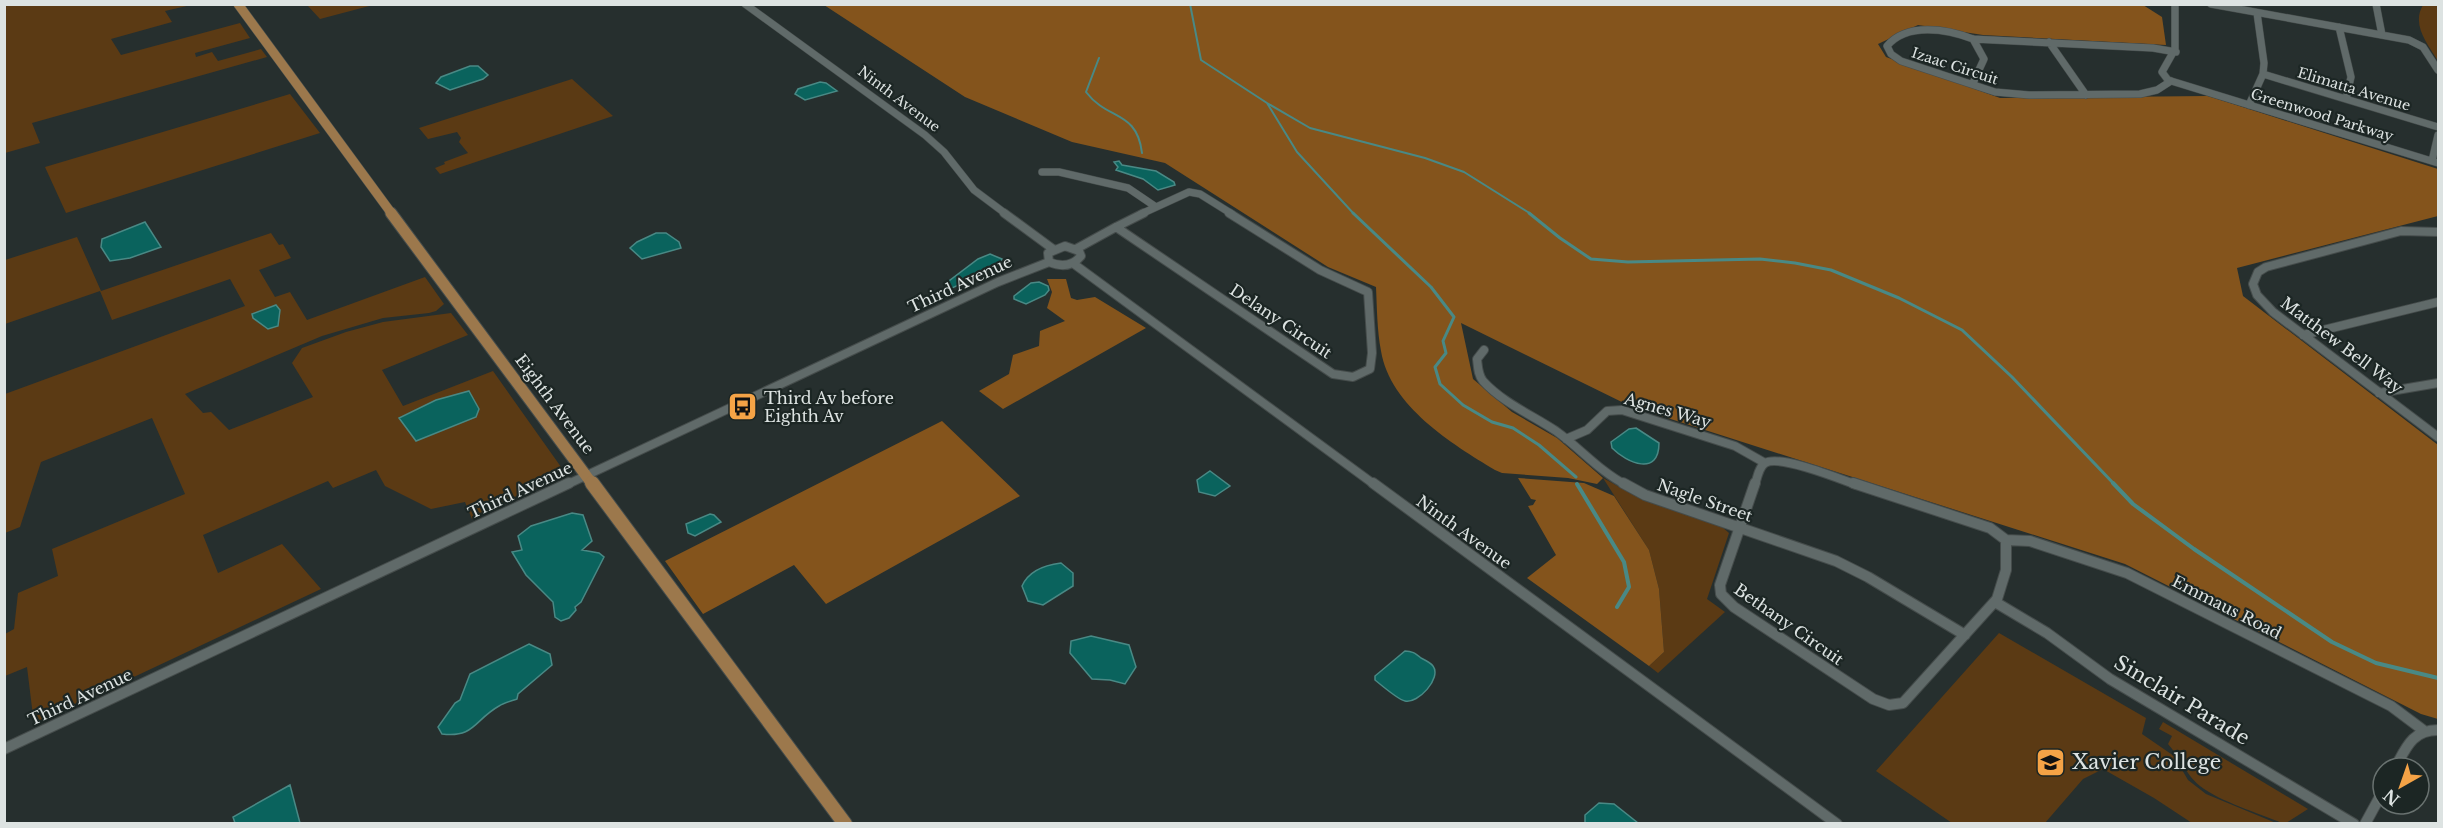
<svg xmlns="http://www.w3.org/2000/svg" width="2443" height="828" viewBox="0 0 2443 828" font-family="'Libre Baskerville',serif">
<rect width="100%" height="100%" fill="#262f2e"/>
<path fill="#5b3a14" d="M5,5h186l-26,6 7,11 -61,17 10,16 119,-32 10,15 -55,15 1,4 16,-5 6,9 43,-12 6,8 -235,66 8,20 -35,10z
M313,5v-1l60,1 -53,14 -12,-13z
M2423,5h15v56c-10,-17 -27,-36 -15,-56z
M572,79l41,37 -173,58 -5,-6 10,-4 -1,-2 24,-9 -9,-11 2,-4 -4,-6 -29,7 -9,-11z
M290,94l30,39 -254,80 -21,-46z
M271,233l8,12 4,-1 8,14 -32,12 16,27 15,-5 17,28 118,-43 19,27 -8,7 -7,2 -46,5 -61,18 -137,58 18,19 8,-1 18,18 84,-33 -21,-34 10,-15 44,-16 37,-10 68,-9 17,22 -86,35 21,36 90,-35 73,103 -94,45 -7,-17 -34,7 -46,-23 -9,-16 -43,18 -5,-7 -125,54 15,38 64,-29 39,45 -287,135 -7,-57 -22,9v-42l9,-5 4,-36 40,-17 -6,-27 133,-55 -33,-76 -111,44 -21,65 -15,6v-139l240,-88 -15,-27 -118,41 -12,-29 -95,33v-64l72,-23 24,54z
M1603,478l33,18 85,30 8,7 -22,66 18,13 -67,61 -9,-7 15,-14 -5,-63 -10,-39z
M1999,633l147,85 -4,16 32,22 14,24 18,14 70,29h-84l-38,-25 -51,-29 -20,10 -38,44h-93l-76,-52z
M2163,722l145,87 -22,14h-4c-24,-10 -61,-21 -82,-37 -14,-11 -20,-29 -32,-42l4,-8 -13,-7z"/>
<path fill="#84541c" d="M824,5h1319l19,12 4,28 -183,-10 -65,-10 -40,19 8,13 114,41 208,-2 230,73v47l-201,52 6,28 195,149v274l-17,-5 -296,-150 -495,-158 -169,-83 12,56 39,33 45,26 46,40 -6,6 -29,-6 -66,-5 -7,-3c-43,-26 -105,-64 -114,-119 -4,-21 -4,-43 -5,-64l-48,-20 -163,-104 -93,-21 -107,-45z
M1047,279h19l5,19 6,2 18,-3 51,31 -143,81 -24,-18 30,-17 4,-19 26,-9 1,-15 25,-10 -18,-13 5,-16z
M942,421l78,75 -194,108 -32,-39 -91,49 -38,-53z
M1518,478l66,5 30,13 35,54 10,39 5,63 -15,14 -122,-88 29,-23 -28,-49 5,-1 3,-5 -5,-1z"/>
<path fill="#0a635d" stroke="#498985" stroke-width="1.5" d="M470,66h8l10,9 -5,4 -33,11 -14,-7 5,-6z
M820,82l6,1 11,8 -32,9 -10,-6 3,-5z
M1119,161l3,4 34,6 18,11 1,3 -17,5 -15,-11 -27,-9 2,-3 -4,-5z
M145,222l16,25 -31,11 -20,3 -9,-14 1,-8z
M656,233h10l13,9 2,6 -39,11 -12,-11 7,-6z
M990,254l12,5 -2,8 -48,21 -7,-4 33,-25z
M1039,282l9,4 1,4 -4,5 -19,9 -12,-5v-3l17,-13z
M276,305l4,5 -2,16 -10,3 -15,-11 -1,-4z
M469,391l10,18 -3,8 -60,24 -17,-23 37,-18z
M1636,428l23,15c0,34 -32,20 -47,5l-1,-6 18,-13z
M1210,471l20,15 -15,10 -16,-4 -2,-12z
M572,513l11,2 9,26 -10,9 17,3 5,4 -23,45 -6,5 1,3 -7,8 -8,3 -6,-4 -2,-15 -27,-27 -14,-23 10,-2 -4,-14 13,-10z
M710,514l4,1 7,7 -26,14 -7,-3 -2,-9z
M1061,563l12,10v13l-30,19 -15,-4 -6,-15c7,-16 23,-21 39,-23z
M1091,636l38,9 7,22 -11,17 -15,-4 -18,-1 -22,-26 1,-12z
M529,644l21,10 2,11 -34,29 -1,5c-6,2 -13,4 -18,7 -25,14 -24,32 -57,28l-4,-7 17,-24 5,-3 10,-26z
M1405,651c7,0 10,2 16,7 4,2 10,5 12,8 9,12 -15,38 -28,35 -6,-1 -24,-16 -30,-21v-4z
M290,785l10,38h-65l-2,-6z
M1599,803l15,1 24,19h-53v-8z"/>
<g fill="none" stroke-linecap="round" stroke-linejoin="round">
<path stroke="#498985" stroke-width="2" d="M1190,4l11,56 66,43 30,49 57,62
M1099,58l-13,34c22,29 51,18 56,61
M1267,103l43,25 115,30 39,14 67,42"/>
<path stroke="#498985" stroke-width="3" d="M1353,213l78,74 23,30 -11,24 3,12 -11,14 5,17 23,21 29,17 21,6 26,17 37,32
M1529,213l31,25 31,21 37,3 132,-3 35,4 36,7 68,28 63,32 50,47 103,108"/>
<path stroke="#498985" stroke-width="4" d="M2113,483l20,21 61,45 138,93 44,21 62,15
M1577,484l47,78 5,25 -12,20"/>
<defs>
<path id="minor-far2" d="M745,4l180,131 19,17 30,38 32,24
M2175,4v45l-13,23 6,8 270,83
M2211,4l198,36 14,7 15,23
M2376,4l6,31
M2339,27l12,50 -5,22
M1973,39l11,20 -11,24
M2049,42l37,53
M2263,74l175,53
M2171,81l-14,9 -17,4 -111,1 -34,-3 -94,-31 -10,-7 -4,-8c20,-24 60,-17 86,-7l180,9 23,4
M2249,105l14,-31 1,-11 -7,-50
M2432,161l6,-26
M1042,172h17l69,16 28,19
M1141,214l48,-22 11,2 32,20"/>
<path id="minor-far1" d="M1004,213l49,36
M1116,227l217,147 20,3 17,-8 2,-16 -4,-61 -48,-22 -91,-57
M1116,227l28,-14
M2438,232l-37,-1 -135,36 -8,5 -5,12 4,11 16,17 165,125
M1065,246l14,5 2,5c-9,11 -20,11 -32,6l-1,-9z
M1076,249l40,-22
M1074,264l301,221
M2303,335l135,-33
M1484,350l-7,9c1,8 1,16 6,22 20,22 49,34 73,50 24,17 43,40 70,54
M2379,393l59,-10
M1566,439l21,-9 20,-19 15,-1 113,36 30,17
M566,485l432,-203 51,-20
M1755,485c2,-7 4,-18 10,-22 15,-9 75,16 92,22"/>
<path id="minor" d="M1373,483l464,341
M1623,483l22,12 191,66 32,16 97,58
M1755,483l-35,102 1,9 13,13 139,92 16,6 14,-2 94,-104 9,-29v-30l-16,-12 -137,-45
M2006,540l24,1 97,32 264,133 32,24
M1995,602l52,31 63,46 244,145
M4,749l565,-266
M2395,768c11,-20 17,-38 43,-38
M2365,824l18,-33"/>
<path id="major-far2" d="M238,4l154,210"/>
<path id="major-far1" d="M391,213l202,272"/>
<path id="major" d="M592,483l253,341"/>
</defs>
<use href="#minor-far2" stroke="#454c4b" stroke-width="8"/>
<use href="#minor-far1" stroke="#454c4b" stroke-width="10"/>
<use href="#minor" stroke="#454c4b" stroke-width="12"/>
<use href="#major-far2" stroke="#454c4b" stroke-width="10"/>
<use href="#major-far1" stroke="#454c4b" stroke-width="13"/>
<use href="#major" stroke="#454c4b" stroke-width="16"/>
<use href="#minor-far2" stroke="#606a69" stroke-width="7"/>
<use href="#minor-far1" stroke="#606a69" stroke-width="8"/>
<use href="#minor" stroke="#606a69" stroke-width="10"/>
<use href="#major-far2" stroke="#9c784c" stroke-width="9"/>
<use href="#major-far1" stroke="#9c784c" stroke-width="11"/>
<use href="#major" stroke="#9c784c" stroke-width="14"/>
</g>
<defs>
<symbol id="bus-square" viewBox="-11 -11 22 22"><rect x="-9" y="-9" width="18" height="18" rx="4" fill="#f5a346" stroke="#1c2624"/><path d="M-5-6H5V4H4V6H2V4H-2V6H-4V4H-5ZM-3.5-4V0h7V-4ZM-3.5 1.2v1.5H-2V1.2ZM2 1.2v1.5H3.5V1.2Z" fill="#111"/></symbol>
<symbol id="school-square" viewBox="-11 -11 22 22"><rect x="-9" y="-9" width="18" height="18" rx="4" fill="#f5a346" stroke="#1c2624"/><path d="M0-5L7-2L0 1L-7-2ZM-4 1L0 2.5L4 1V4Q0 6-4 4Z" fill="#111"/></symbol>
</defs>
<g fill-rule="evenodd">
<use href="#bus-square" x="726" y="390" width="33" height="33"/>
<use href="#school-square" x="2034" y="746" width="33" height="33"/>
</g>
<g text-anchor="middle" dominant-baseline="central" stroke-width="4.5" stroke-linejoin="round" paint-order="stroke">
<g font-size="14" fill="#dde3e2" stroke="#1c2624">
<text transform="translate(1955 66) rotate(18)">Izaac Circuit</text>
<text transform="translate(2354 89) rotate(17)">Elimatta Avenue</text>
<text transform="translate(899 99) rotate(37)">Ninth Avenue</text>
<text transform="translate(2322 115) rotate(17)">Greenwood Parkway</text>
</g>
<g font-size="16" fill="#dde3e2" stroke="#1c2624">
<text transform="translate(960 284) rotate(-25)">Third Avenue</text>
<text transform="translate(1281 321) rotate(34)">Delany Circuit</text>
<text transform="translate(2342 345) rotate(37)">Matthew Bell Way</text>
<text transform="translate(555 404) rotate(53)">Eighth Avenue</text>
<text transform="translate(1668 410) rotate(16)">Agnes Way</text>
<text transform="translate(520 490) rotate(-25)">Third Avenue</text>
<text transform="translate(1705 500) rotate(19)">Nagle Street</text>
<text transform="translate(1464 532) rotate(36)">Ninth Avenue</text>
<text transform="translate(2227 607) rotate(27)">Emmaus Road</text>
<text transform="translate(1789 624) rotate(35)">Bethany Circuit</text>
<text transform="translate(80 697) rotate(-25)">Third Avenue</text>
</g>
<g font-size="16" fill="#dde3e2" stroke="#1c2624" text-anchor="start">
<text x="764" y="398">Third Av before<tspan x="764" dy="18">Eighth Av</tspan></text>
</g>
<g font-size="20" fill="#dde3e2" stroke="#1c2624">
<text transform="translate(2182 700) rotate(31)">Sinclair Parade</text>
</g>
<g font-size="20" fill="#dde3e2" stroke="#1c2624" text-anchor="start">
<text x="2072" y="762">Xavier College</text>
</g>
</g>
<rect width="2443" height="828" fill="none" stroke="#dde3e2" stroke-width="12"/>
<g transform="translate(2401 786) rotate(220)"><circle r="28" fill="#1c2624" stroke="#697270" stroke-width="1.5"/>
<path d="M0-4.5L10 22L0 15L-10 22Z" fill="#f5a346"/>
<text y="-9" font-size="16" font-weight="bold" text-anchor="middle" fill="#dde3e2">N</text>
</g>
</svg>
